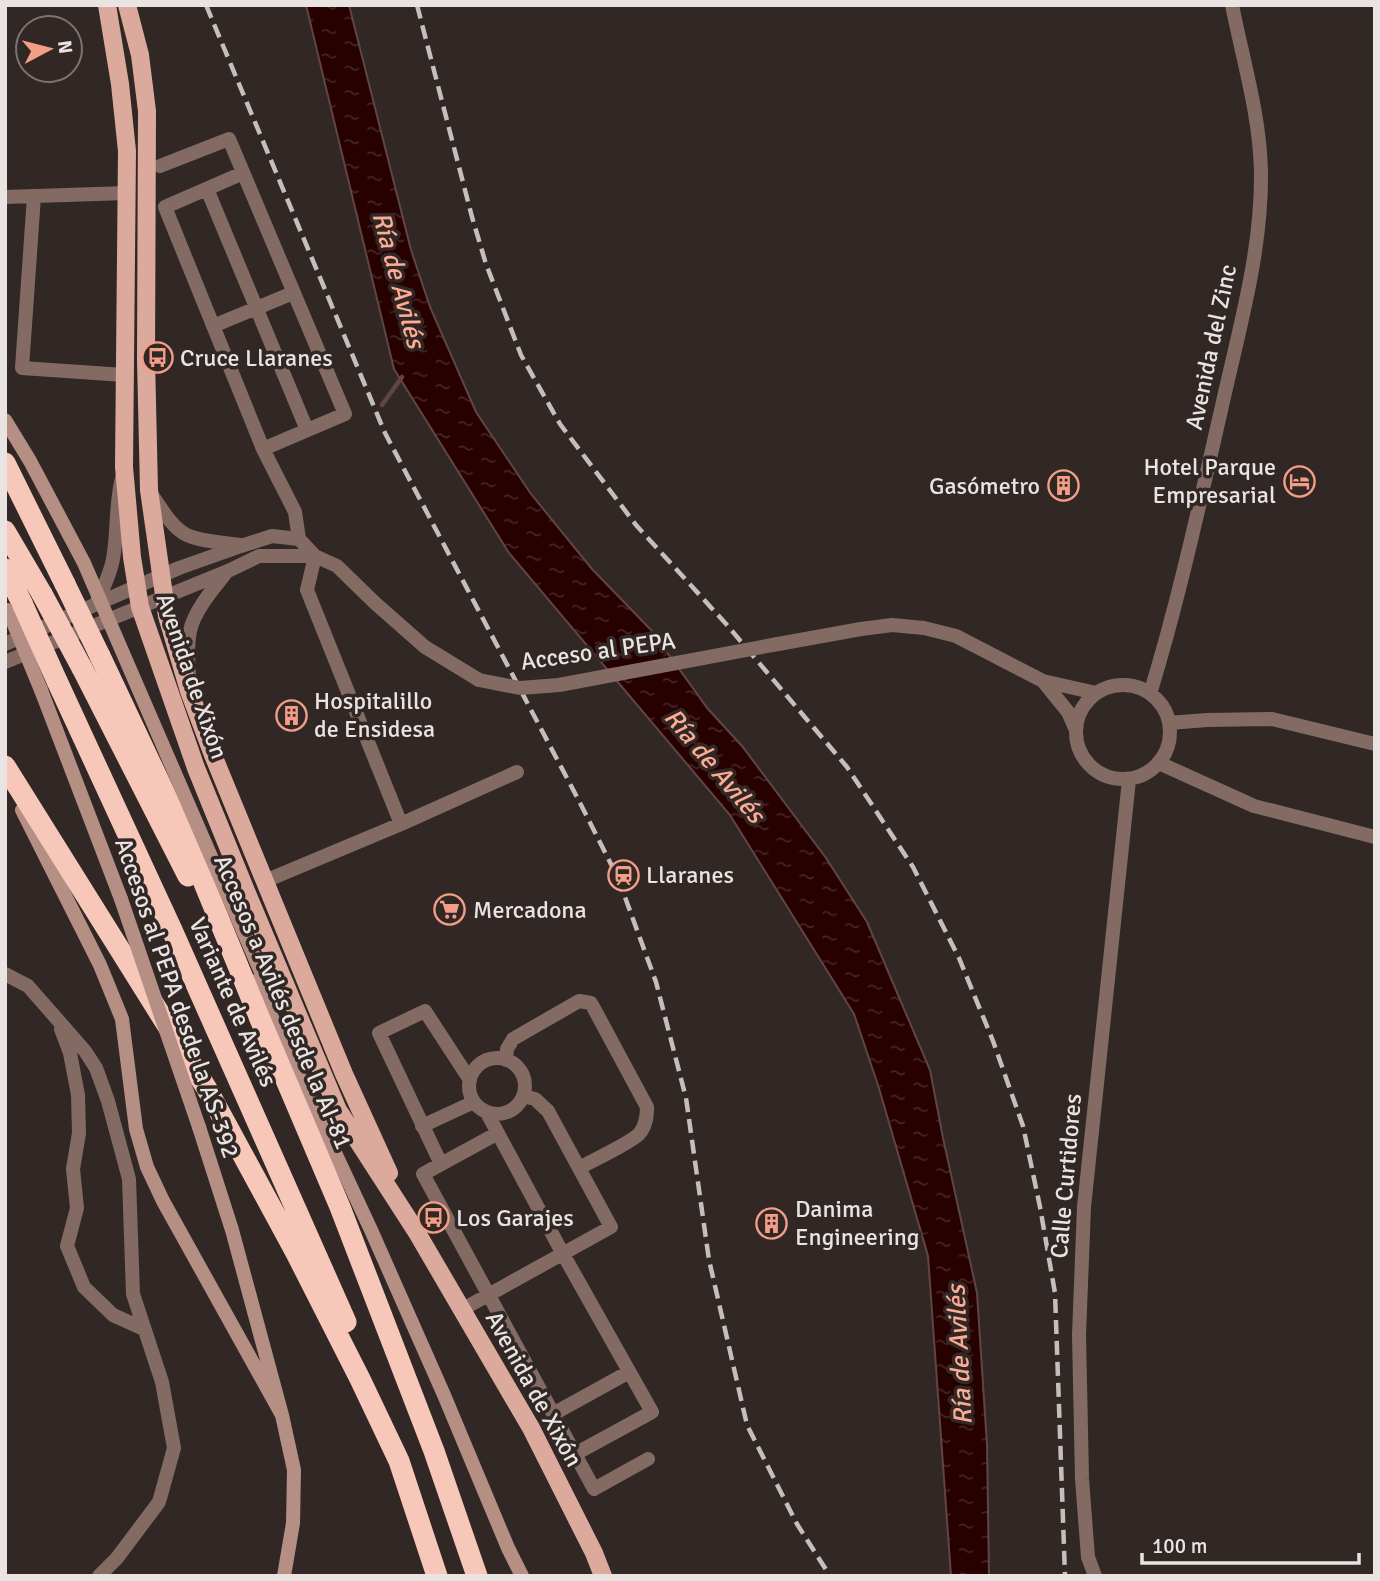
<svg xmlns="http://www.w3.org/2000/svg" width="1380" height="1581" viewBox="0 0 1380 1581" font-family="Signika,sans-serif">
<defs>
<pattern id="water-ripples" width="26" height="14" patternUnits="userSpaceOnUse" patternTransform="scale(1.75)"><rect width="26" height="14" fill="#270000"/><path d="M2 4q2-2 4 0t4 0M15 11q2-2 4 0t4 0" fill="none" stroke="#462525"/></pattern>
</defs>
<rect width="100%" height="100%" fill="#312826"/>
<path fill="url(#water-ripples)" stroke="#614444" stroke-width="2" d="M306,5h43l62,245 19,57 46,105 55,82 61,75 59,61 57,79 34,37 84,112 41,64 63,148 13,68 34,155 10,152 2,131h-38l-23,-320 -50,-171 -24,-71 -124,-199 -221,-262 -115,-184z"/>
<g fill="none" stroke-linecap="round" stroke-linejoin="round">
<path stroke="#614444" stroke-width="4.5" d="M382,405l20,-28"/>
<path stroke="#836b64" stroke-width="14" d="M160,166l69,-27 116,275 -82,35
M243,173l-78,34 98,242 32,63 4,27
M207,189l100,241
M34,196l-12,172 102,7
M5,197l122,-4
M213,326l80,-33
M149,491c10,13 21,35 36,43 12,7 41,9 55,11
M315,556l-8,34 94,234
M95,605c7,-14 15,-30 18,-46 5,-27 2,-54 9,-81
M5,644l174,-76 62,-22 31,-10 27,3 16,17 22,10 38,37 50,44 54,33
M778,644l83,-15 31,-4 32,3 32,8 87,45 53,12
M5,662l223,-91 31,-15h56
M189,676c-1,-15 -2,-31 1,-45 4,-20 23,-42 35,-57
M1043,681l25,31 7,16
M1076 732a47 47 0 1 1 94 0a47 47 0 1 1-94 0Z
M1150,694c29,-95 50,-192 72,-288 17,-77 40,-155 39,-234 -1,-56 -18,-112 -29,-167
M1169,723l38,-3 65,-1 103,25
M1159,763l95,43 121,31
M265,881l136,-57 116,-52
M5,974l23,12 57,65 11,17 12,33 21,78 4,115 29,88 12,66 -15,54 -42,56 -18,18
M61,1029l9,24 8,42 1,38 -6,36 4,39 -10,38 17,41 29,28 31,14
M469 1086a28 28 0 1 1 56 0a28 28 0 1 1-56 0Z
M506,1060l1,-11 6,-10 66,-38 12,2 56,104c0,10 -1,19 -8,27 -10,10 -46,26 -60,34
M487,1113l76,141 89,158 -77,42
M422,1126l52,-24
M498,1133l-75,41 171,315 54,-30
M441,1164l-62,-131 46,-22 45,69
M461,1310l150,-83 -63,-116 -13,-12 -12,-3
M553,1414l76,-42
M1095,1576l-7,-19 -6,-78 -3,-144 5,-128 45,-427"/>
<path stroke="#b58e84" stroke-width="14" d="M41,690l80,209
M22,810l78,155 22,54 14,110 11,38 16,34 119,214
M255,981l116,249 73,165 64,153 14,28
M199,1127l33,103 50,185 12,55 -1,53 -9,53"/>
<path stroke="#dcaa9c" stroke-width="18" d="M107,5l13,79 7,67 -3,316 8,90 8,50 56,161 50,123 92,219 78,121 115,197 63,125 9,23
M127,5l13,50 7,56 -1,248 3,131 18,126 22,75 24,64 131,319 45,99"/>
<path stroke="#f7c7b9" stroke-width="21" d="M5,463l60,121
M5,531l37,63
M5,569l17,34
M100,656l83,176 74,180 83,195 94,244 43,125
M82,668l106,208
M57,681l115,249 174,392
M5,766l202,323 89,164 64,126 39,82 38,115"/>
<path stroke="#c4bebc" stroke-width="4.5" stroke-dasharray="14 7" stroke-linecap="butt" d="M206,5l179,428 193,366 40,79 38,104 30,116 23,162 38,165 50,99 33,52
M417,5l55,212 14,47 35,91 39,69 76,101 91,100 120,142 66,100 46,91 34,83 30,85 17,81 15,86 10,283"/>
<path stroke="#836b64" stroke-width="14" d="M479,680l41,8 39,-3 219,-41"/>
<path stroke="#b58e84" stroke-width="14" d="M5,420l25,41 54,102 176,407
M8,610l33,80
M121,899l78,228"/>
<path stroke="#f7c7b9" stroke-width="21" d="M65,584l35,72
M42,594l40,74
M22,603l35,78"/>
</g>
<defs>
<symbol id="bus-ring" viewBox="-11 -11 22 22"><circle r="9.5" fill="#312826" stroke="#f49e87" stroke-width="1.5"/><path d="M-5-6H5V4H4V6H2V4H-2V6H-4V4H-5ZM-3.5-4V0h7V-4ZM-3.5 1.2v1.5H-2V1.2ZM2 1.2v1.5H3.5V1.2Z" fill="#f49e87"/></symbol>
<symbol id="hotel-ring" viewBox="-11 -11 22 22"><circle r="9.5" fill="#312826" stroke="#f49e87" stroke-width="1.5"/><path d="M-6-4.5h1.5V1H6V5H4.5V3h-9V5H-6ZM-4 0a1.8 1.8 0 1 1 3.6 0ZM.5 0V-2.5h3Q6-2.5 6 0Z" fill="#f49e87"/></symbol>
<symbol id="building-ring" viewBox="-11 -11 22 22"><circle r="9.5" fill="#312826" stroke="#f49e87" stroke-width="1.5"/><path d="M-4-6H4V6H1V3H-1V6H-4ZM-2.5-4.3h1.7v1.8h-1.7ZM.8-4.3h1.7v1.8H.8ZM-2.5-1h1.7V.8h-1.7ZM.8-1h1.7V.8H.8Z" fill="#f49e87"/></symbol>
<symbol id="station-ring" viewBox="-11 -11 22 22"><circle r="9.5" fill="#312826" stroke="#f49e87" stroke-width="1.5"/><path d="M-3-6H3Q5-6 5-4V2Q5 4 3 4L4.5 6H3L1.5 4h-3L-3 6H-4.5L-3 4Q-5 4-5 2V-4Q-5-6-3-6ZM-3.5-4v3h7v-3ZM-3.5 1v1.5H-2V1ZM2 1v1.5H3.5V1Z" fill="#f49e87"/></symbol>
<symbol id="supermarket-ring" viewBox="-11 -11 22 22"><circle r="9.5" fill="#312826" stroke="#f49e87" stroke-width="1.5"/><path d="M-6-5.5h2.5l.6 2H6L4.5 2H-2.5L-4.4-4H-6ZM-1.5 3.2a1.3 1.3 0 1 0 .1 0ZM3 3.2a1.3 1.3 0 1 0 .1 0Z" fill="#f49e87"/></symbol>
</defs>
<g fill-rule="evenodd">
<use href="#bus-ring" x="140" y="340" width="35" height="35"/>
<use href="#hotel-ring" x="1282" y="464" width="35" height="35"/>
<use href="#building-ring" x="1046" y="468" width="35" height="35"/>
<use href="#building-ring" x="274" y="698" width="35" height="35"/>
<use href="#station-ring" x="606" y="858" width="35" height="35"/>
<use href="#supermarket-ring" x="432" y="892" width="35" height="35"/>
<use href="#bus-ring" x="416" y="1200" width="35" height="35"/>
<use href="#building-ring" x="754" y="1206" width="35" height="35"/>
</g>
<g text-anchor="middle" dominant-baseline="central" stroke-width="7" stroke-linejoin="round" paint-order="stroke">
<g font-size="24" fill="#e9e3e1" stroke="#312826">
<text transform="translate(1211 347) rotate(-78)">Avenida del Zinc</text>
<text transform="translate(598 651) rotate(-8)">Acceso al PEPA</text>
<text transform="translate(192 676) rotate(71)">Avenida de Xixón</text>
<text transform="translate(177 998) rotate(71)">Accesos al PEPA desde la AS-392</text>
<text transform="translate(233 1002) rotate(66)">Variante de Avilés</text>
<text transform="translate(283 1002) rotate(67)">Accesos a Avilés desde la AI-81</text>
<text transform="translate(1066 1176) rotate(-85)">Calle Curtidores</text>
<text transform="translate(534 1389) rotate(61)">Avenida de Xixón</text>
</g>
<g font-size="24" fill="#e9e3e1" stroke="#312826" text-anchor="start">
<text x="180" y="358">Cruce Llaranes</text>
<text x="1276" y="467" text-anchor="end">Hotel Parque<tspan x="1276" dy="28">Empresarial</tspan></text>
<text x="1040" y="486" text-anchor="end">Gasómetro</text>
<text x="314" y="701">Hospitalillo<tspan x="314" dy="28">de Ensidesa</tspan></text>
<text x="646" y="875">Llaranes</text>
<text x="473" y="910">Mercadona</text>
<text x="795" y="1209">Danima<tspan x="795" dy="28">Engineering</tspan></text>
<text x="456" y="1218">Los Garajes</text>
</g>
<g font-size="26" font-style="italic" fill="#feab94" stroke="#312826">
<text transform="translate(398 280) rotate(75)">Ría de Avilés</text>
<text transform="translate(714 766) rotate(50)">Ría de Avilés</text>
<text transform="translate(960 1355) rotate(-93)">Ría de Avilés</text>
</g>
</g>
<rect width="1380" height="1581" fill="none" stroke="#e9e3e1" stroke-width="14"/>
<g transform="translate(49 49) rotate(83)"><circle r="33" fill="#312826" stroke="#7b7371" stroke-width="2"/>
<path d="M0-5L12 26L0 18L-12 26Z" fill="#f49e87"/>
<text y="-10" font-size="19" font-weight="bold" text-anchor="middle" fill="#e9e3e1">N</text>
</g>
<path d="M1142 1553v10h217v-10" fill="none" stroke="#e9e3e1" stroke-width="3.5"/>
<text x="1152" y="1553" font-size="21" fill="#e9e3e1" stroke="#312826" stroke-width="5" paint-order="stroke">100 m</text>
</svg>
